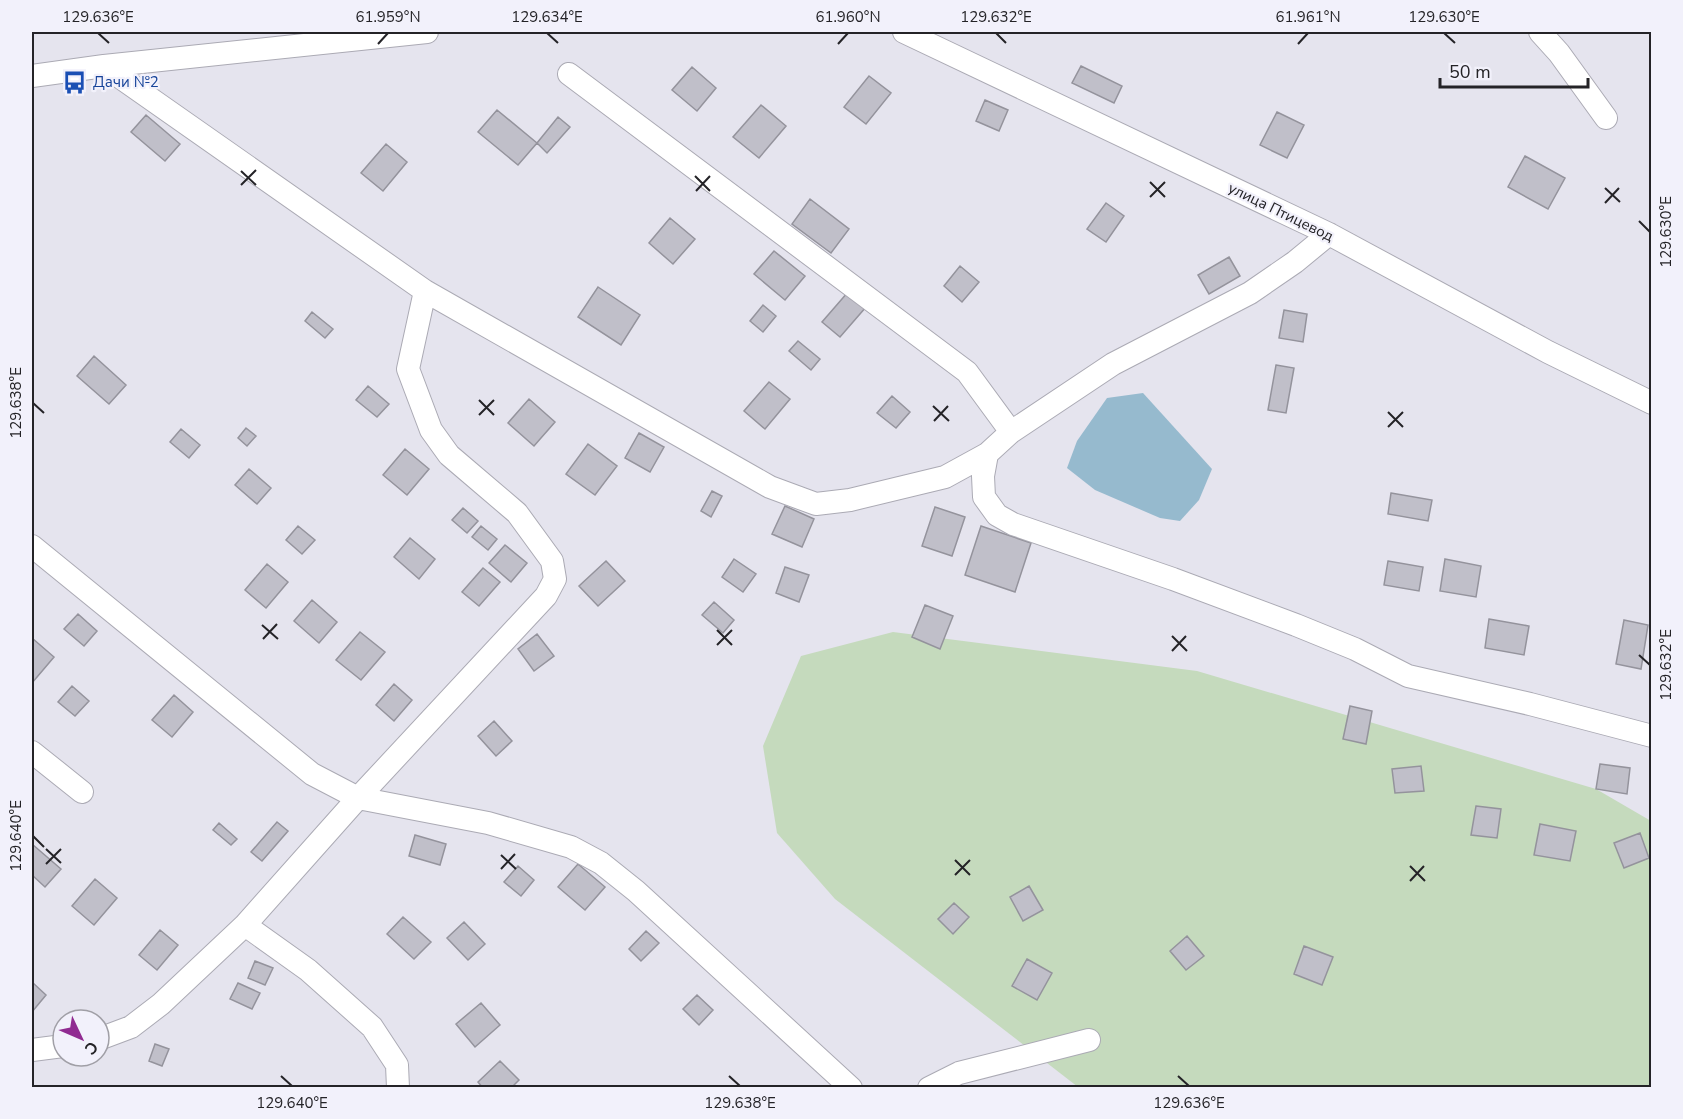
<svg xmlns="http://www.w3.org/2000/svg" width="1683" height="1119" viewBox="0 0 1683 1119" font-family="'Nunito Sans',sans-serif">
<rect width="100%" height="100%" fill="#e5e4ee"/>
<path fill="#c5dabd" d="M893,632l304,39 399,118 55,32v266h-573l-243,-188 -58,-66 -14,-87 38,-90z"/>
<path fill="#96bace" d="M1143,393l69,76 -13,31 -19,21 -20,-3 -65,-28 -28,-22 10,-27 30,-43z"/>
<path fill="#c0bfc9" stroke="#94939c" stroke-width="1.5" d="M1081,66l41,20 -8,17 -42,-20z
M692,67l24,21 -19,23 -25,-21z
M869,76l22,17 -25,31 -22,-17z
M985,100l23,10 -9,21 -23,-10z
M761,105l25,21 -27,32 -26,-21z
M497,110l40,33 -19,22 -40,-33z
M1277,112l27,13 -17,33 -27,-13z
M146,115l34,29 -15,17 -34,-29z
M558,117l12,10 -23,26 -10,-10z
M386,144l21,18 -24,29 -22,-18z
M1525,156l40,22 -17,31 -40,-22z
M810,199l39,30 -18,24 -39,-29z
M1106,203l18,13 -18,26 -19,-13z
M670,218l25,21 -22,25 -24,-21z
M774,251l31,25 -20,24 -31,-26z
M1229,257l11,19 -31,18 -11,-19z
M960,266l19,16 -17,20 -18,-16z
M598,287l42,28 -19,30 -43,-28z
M848,292l18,15 -26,30 -18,-15z
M763,305l13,11 -13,16 -13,-11z
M1284,310l23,4 -4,28 -24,-4z
M312,312l21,17 -8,9 -20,-17z
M798,341l22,18 -9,11 -22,-19z
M94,356l32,29 -17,19 -32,-28z
M1276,365l18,3 -8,45 -18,-3z
M769,382l21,17 -25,30 -21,-18z
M368,386l21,18 -12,13 -21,-17z
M892,396l18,16 -14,16 -19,-15z
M529,399l26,23 -21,24 -26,-23z
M246,428l10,8 -9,10 -9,-8z
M181,429l19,16 -11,13 -19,-16z
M639,433l25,14 -14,25 -25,-14z
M588,444l29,22 -22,29 -29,-21z
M405,449l24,20 -22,26 -24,-20z
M249,469l22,19 -14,16 -22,-19z
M712,491l10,5 -11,21 -10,-6z
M1391,493l41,7 -4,21 -40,-7z
M785,506l29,13 -12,28 -30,-13z
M935,507l30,10 -13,39 -30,-10z
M463,508l15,13 -11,12 -15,-13z
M298,526l17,14 -13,14 -16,-14z
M481,526l16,13 -9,11 -16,-13z
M981,526l50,17 -16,49 -50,-17z
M410,538l25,21 -16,20 -25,-22z
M505,545l22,18 -16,19 -22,-19z
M734,559l22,15 -13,18 -21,-15z
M1445,559l36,7 -5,31 -36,-6z
M606,561l19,20 -27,25 -19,-20z
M1388,561l35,6 -4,24 -35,-6z
M267,564l21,18 -22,26 -21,-18z
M785,567l24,8 -10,27 -23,-9z
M483,568l17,14 -21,24 -17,-14z
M312,600l25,22 -18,21 -25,-22z
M714,602l20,18 -11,13 -21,-18z
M925,605l28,11 -13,33 -28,-12z
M78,614l19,17 -13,15 -20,-17z
M1489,619l40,7 -5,29 -39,-7z
M1624,620l24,5 -7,44 -25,-5z
M360,632l25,20 -24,28 -25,-20z
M537,634l17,22 -20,15 -16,-22z
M32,638l22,19 -22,26z
M394,684l18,16 -18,21 -18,-16z
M72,686l17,15 -14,15 -17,-14z
M174,695l19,17 -21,25 -20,-17z
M1350,706l22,5 -6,33 -23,-5z
M494,721l18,20 -16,15 -18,-20z
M1600,764l30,4 -3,26 -31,-5z
M1421,766l3,25 -29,2 -3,-24z
M1476,806l25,3 -4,29 -26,-3z
M277,822l11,9 -26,30 -11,-9z
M219,823l18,16 -6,6 -18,-15z
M1540,824l36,7 -6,30 -36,-6z
M1640,833l9,25 -25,10 -10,-25z
M415,835l31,9 -6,21 -31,-9z
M32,844l29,25 -16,18 -13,-12z
M578,864l27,23 -20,23 -27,-23z
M518,866l16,14 -13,16 -17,-14z
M95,879l22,19 -23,27 -22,-19z
M1029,886l14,24 -20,11 -13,-24z
M954,903l15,14 -16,17 -15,-15z
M403,917l28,25 -17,17 -27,-25z
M464,922l21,22 -17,16 -21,-22z
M160,930l18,15 -21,25 -18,-15z
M646,931l13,12 -18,18 -12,-12z
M1187,936l17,20 -18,14 -16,-19z
M1304,946l29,11 -11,28 -28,-11z
M1027,959l25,14 -15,27 -25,-14z
M255,961l18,7 -8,17 -17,-7z
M32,982l14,13 -14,17z
M238,983l22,10 -8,16 -22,-10z
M697,995l16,15 -14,15 -16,-16z
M481,1003l19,22 -25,22 -19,-23z
M155,1044l14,5 -7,17 -13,-5z
M500,1061l19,19 -8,8h-28l-5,-6z"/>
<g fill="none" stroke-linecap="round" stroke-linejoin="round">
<defs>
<path id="minor" d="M904,32l425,202 219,118 104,51
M1540,32l19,21 47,65
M104,66l321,225 345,196 46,17 34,-4 95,-23 42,-23
M569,74l398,298 44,60
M32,76l72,-10 323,-34
M1329,234l-34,28 -45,31 -137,71 -102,68 -24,22 -4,22 1,21 13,18 16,9 160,55 123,46 59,24 53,27 122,28 122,32
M32,546l280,228 46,24 130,25 83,24 30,16 35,28 215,197
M32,752l50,40
M245,925l63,45 64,57 25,38 1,23
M99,1039l32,-12 30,-23 84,-79 113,-127 188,-202 9,-17 -3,-18 -35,-48 -68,-58 -18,-25 -23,-61 17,-78
M32,1050l31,-4
M929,1088l30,-15 130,-33"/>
</defs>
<use href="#minor" stroke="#abaab4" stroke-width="24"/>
<use href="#minor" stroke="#fff" stroke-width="22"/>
</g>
<path fill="none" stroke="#242327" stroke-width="2" d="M98,33l11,10M547,33l11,10M996,33l10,10M1444,33l11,10M378,44l10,-11M838,44l10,-11M1298,44l10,-11M241,171l15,14M695,176l15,15M1150,182l15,15M241,185l15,-15M1605,188l15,14M696,191l14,-15M1150,197l15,-15M1605,203l14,-15M1639,221l11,11M479,400l15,15M33,403l11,10M933,406l16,15M1388,412l15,15M479,415l15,-15M934,421l14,-15M1388,427l15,-15M262,625l16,14M717,630l15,15M1172,636l15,15M263,639l14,-15M717,645l15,-15M1172,651l14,-15M1639,655l11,10M33,836l11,11M46,849l15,14M501,855l15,14M955,860l15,15M46,864l15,-15M1410,866l15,15M501,869l14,-15M955,875l15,-15M1410,881l14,-15M281,1076l11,10M729,1076l11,10M1178,1076l11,10"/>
<defs>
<symbol id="bus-bare" viewBox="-9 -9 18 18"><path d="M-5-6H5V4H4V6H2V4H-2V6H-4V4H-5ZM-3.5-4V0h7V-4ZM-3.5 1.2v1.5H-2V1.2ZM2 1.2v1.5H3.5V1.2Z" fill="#1a4fb4" stroke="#f2f1fb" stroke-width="2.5" paint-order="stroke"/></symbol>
</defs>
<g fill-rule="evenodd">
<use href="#bus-bare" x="58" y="66" width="33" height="33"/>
</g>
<g text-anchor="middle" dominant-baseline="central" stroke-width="4.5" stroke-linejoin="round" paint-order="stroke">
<g font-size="15" fill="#164399" stroke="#f2f1fb" text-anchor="start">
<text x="93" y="82">Дачи №2</text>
</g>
<g font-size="15" fill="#242327" stroke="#f2f1fb">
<text transform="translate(1281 212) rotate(26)">улица Птицевод</text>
</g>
</g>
<rect width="1683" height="1119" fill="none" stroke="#f2f1fb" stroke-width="66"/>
<g transform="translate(81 1038) rotate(134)"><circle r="28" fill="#f2f1fb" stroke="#a09fa6" stroke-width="1.5"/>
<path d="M0-4.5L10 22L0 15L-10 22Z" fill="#902b91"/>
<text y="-9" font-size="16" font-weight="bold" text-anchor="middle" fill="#242327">С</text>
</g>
<path d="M1440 78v9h148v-9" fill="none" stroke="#242327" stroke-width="3"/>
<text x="1449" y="78" font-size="18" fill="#242327" stroke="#f2f1fb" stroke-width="4.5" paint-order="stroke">50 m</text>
<rect x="33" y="33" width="1617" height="1053" fill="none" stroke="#242327" stroke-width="2"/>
<g font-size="15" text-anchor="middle" fill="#242327">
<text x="98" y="22">129.636°E</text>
<text x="388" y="22">61.959°N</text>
<text x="547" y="22">129.634°E</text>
<text x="848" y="22">61.960°N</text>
<text x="996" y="22">129.632°E</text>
<text x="1308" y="22">61.961°N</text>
<text x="1444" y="22">129.630°E</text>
<text transform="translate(1666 232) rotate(-90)" y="5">129.630°E</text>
<text transform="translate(16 403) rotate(-90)" y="5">129.638°E</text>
<text transform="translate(1666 665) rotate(-90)" y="5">129.632°E</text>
<text transform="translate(16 836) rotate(-90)" y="5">129.640°E</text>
<text x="292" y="1108">129.640°E</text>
<text x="740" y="1108">129.638°E</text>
<text x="1189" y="1108">129.636°E</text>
</g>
</svg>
